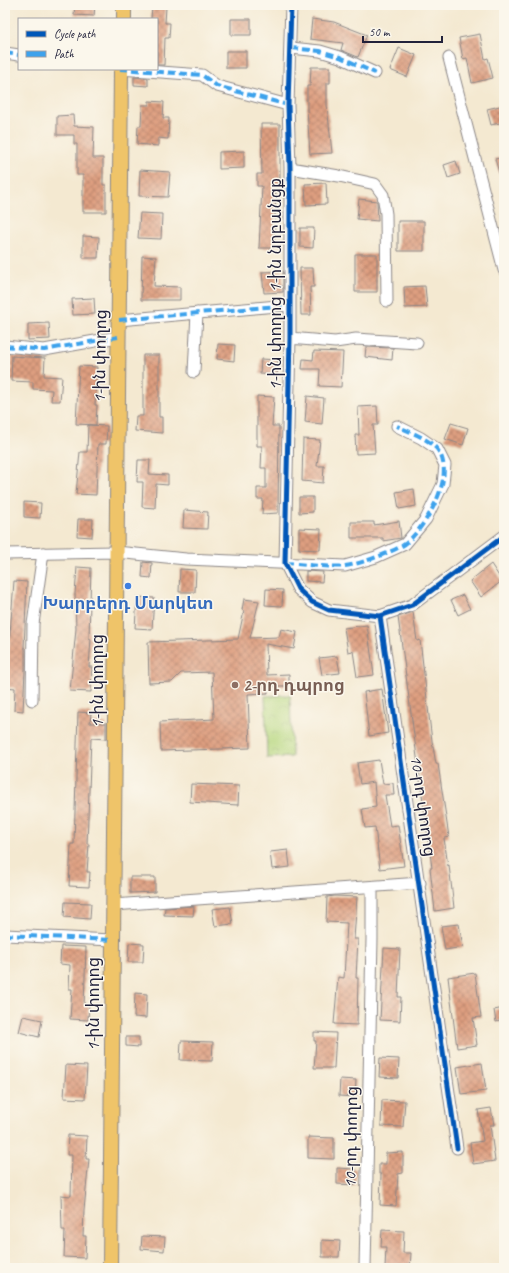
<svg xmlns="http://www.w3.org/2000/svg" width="509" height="1273" viewBox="0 0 509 1273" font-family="Caveat,'Noto Sans Armenian',sans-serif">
<defs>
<pattern id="park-crowns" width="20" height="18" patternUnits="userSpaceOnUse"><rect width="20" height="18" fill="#b6d77e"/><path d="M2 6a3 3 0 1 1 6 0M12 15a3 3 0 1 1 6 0" fill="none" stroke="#9cb86e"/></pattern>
<pattern id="building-cross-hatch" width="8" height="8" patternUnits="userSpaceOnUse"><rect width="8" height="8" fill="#de9f80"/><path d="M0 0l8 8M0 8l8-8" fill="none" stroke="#b4816a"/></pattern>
</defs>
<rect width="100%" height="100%" fill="#fbf7ec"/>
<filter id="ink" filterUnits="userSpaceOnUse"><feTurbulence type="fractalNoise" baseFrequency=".025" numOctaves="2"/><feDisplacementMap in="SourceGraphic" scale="8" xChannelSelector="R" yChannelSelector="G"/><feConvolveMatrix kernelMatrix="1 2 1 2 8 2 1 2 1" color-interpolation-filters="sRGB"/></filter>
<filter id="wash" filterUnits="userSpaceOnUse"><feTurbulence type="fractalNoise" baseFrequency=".012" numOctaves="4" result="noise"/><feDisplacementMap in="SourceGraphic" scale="16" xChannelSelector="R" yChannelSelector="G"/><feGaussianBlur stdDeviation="0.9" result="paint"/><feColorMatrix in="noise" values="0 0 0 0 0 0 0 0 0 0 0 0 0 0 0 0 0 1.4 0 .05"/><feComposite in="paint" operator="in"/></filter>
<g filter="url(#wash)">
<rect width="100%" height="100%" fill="#f4e9d1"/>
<path fill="url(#park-crowns)" stroke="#6c7c5c" d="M290,695l2,62 -25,1 -2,-62z"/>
<g id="blocks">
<path fill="url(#building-cross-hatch)" d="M75,5h20l-1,11 -20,-1z
M152,6l14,1 -1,16h5l-1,15h-4l-1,27h-7v-46h-6z
M231,19h20v16h-20z
M312,19l22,3 33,13 -9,22 -17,-7 2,-7 -33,-4z
M480,34l5,25 3,-1 5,20 -21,5 -5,-25 -4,1 -4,-21z
M399,48l17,7 -9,22 -17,-7z
M226,51h20v17h-20z
M311,67h19v16h-3v22l5,48 -22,1 -3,-45v-23h3z
M134,77l14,1v8l-14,-1z
M149,101l15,1 -1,16h6l-1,21 -10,-1v8l-21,-2 1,-18h3l1,-21h7z
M504,105v17l-13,3 -4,-16z
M73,115l1,11 20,1 -1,31h10v27h3v27h-23v-37h-6v-31h-3v-9h-17v-19z
M261,124h19v62h-4l-2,62h-15l3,-62h-5v-12h5z
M244,151v17l-25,1v-17z
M504,157v25l-2,1 -7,-24z
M456,161l4,13 -12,4 -4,-13z
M140,170l30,2 -2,25 -29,-1z
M326,183l1,21 -21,1 -1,-21z
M359,199l18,2 1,20 -21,-2z
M140,213l22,1 -1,25 -23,-1z
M398,221h26v30h-26z
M300,228h14l-1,20 -13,-1z
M83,236l16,1 -1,21h-15z
M355,254h22v38h-22z
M142,256l14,1 -2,29 26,1v13h-39z
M300,268h13l1,19h-4l1,28h-10z
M283,271v21l-19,1 -2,-21z
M425,286l2,21 -22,1 -1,-21z
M94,298l1,16 -22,1 -1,-16z
M49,323l1,16 -22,1v-16z
M218,344l17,1 -1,16 -17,-2z
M366,347l27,1 -1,12 -27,-3z
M314,351l29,1 -2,35 -22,-1 1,-17h-18l1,-10 10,1z
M143,355h16v62h3v16l-27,-2 1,-15h7z
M12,356l33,2 -1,18 18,1 -2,24h-9l1,-11 -19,-1v-7l-22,-1z
M261,359l17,1 -1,15 -17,-1z
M79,366l18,1 -2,38h2l-1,20 -20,-1z
M257,396l17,1 -2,29h7l-1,87 -16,1 1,-15h-6v-11h9v-20h-5l1,-22h-5z
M307,396l17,2 -2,26 -17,-2z
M377,406l1,19h-5l2,28 -19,1 -1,-19h4l-1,-28z
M451,423l17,5 -5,17 -18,-6z
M88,425l19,1 -1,18h-8l-2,51 -20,-1 4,-42h7z
M303,439l17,1 -3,26h7l-1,17 -21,-2z
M138,460h12l-1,14 19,1v10l-12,-1 -1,24 -13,-1 1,-25h-6z
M414,489l2,17 -17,3 -3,-17z
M299,497h14v15l-14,1z
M24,502l17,1 -1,15 -16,-1z
M184,510l24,2 -1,17 -24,-1z
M78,519h15l-1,18 -15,-1z
M399,521l2,17 -18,3v-3h-32v-16h23v3z
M299,528l22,1 -1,21 -21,-1z
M143,562l9,1 -1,15 -9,-1z
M491,564l11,17 -21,16 -11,-16z
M77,567l14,1 -2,70 2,1 -2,28h3l-1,25 -21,-1 6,-62 -1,-35z
M180,569l16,1 -1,22h-16z
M306,571l17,1 -1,10 -16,-1z
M14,581l13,1 -3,66h1v22l-2,41 -9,-1 1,-22 -9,-1z
M266,589l17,1 -1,16 -17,-1z
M463,595l7,14 -12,6 -7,-15z
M137,597l17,1 -2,31 -17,-1z
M244,599l15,2 -9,37 29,-1 2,-8 16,3 -3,17 -28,-5 1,31 22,-1v12h-22l1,7 -20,1 2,54 -89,3 -1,-29 54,-3 -2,-47 -31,1 -9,9 -23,1 -1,-41 90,-3 6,-28 -2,-1z
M413,612l4,29 3,-1 12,101 4,23h2l11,73 -5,1 4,28 1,-1 5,43 -19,3 -5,-43h2l-34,-251z
M367,625l7,50 -17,2 -4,-26 -5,1 -4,-24z
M337,656l3,17 -18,2 -3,-17z
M382,689l6,44 -19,3 -5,-44z
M78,712l13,1 -1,10h16v16l-15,-1 -4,106h2l-2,28h3l-1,15 -20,-1 2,-42h3z
M379,760l4,24 10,-1 1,12h-9l5,31 8,-1 6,41 -24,3 -5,-42 -10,1 -3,-19 14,-2 -2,-25 -14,2 -3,-21z
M191,784l48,2 -1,19 -48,-3z
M288,850l2,17 -18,2 -2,-17z
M130,877h25v15l-25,1z
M335,896l22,1 -3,42h4l-2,39h2l-1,47 -23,-1 4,-47 6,1 3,-55 -21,-1 1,-25z
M65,902l26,1 -1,16 -26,-2z
M194,906l-1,10 -29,-1 1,-7z
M230,907l3,17 -18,2 -3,-17z
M459,924l4,23 -18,3 -4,-24z
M129,943l15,1 -1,18h-15z
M61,946l25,1 -2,58h5l-1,15 -18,-1 2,-30h-3l1,-24 -10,-1z
M384,948l16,1 -2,48h3l-1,24 -20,-1z
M475,973l6,44 -8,1 4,27 -20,3 -9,-71z
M135,993l12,1 -1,24 -12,-1z
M504,1008v12l-8,2 -2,-12z
M23,1016l19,4 -3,17 -20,-5z
M314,1032l22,1 -2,35h-20l2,-27h-2z
M126,1037h13v10l-13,-1z
M181,1041l32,1 -1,19 -32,-1z
M380,1058l19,1 -1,19 -19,-1z
M482,1063l4,28 -25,3 -4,-27z
M66,1065l21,1 -2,33 -21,-1z
M340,1079l16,1 -1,17 -16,-1z
M382,1100l23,1 -2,26 -22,-1z
M491,1108l3,17h-4l5,36 -22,3 -3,-21 13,-2 -5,-31z
M68,1135l19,1 -1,23h3l-5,51 -1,26h3l-1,22 -21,-1 1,-27h-3l-1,-35 10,1 1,-41h-5z
M308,1137l26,1v21l-26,-1z
M403,1152v21l-5,1 -2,32 -16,-1 1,-31h-2v-10h7v-11z
M337,1168l19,1 -1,16 -18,-1z
M382,1230l22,1 -1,22h8l-1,15h-25l1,-21h-5z
M142,1236l23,1 -1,14 -23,-2z
M322,1240l18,1 -1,16h-17z"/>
</g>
</g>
<g filter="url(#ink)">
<use href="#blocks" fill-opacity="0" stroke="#8b8686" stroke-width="1"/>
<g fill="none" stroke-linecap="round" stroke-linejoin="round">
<defs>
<path id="minor" d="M291,5l-3,100 2,63v170l-5,225 13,26 14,13 17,8 51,6 32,-11 92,-69
M291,48l29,3 20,6 35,16
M5,53l14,2
M449,58l55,212
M120,69l82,6 15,11 71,19
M290,168l49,8 36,8 8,11 3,19 1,87
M119,320l170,-15
M290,338l45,4 21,-3 61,4
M5,346l39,4 74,-13
M194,372l3,-59
M5,554l111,-2 70,7 159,7 31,-9 29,-13 21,-25 17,-35 2,-19 -8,-16 -16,-11 -24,-12
M380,616l77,532
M32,700l1,-76 10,-71
M113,905l307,-22
M5,935l107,5
M365,1268l7,-329v-52"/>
<path id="major" d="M124,19v-14
M110,1268l11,-1199"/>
</defs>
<use href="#minor" stroke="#8b8686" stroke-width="13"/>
<use href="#major" stroke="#8b8686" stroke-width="16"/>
<use href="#minor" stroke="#fff" stroke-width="11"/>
<use href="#major" stroke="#efc469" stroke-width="14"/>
<path stroke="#3ea2ec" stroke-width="4" stroke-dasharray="8 4" stroke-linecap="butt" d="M291,48l29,3 20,6 35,16
M5,53l14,2
M120,69l82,6 15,11 71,19
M119,320l170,-15
M5,346l39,4 74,-13
M285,563c16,1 45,5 60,3 13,-1 50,-15 60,-22 21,-17 54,-71 31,-96 -9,-10 -26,-16 -39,-22
M5,935l107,5"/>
<defs>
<path id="cycleway" d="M291,5l-3,100 2,63v170l-5,225 13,26 14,13 17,8 51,6 32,-11 92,-69
M380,616l77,532"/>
</defs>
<use href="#cycleway" stroke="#fbf7ec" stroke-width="8"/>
<use href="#cycleway" stroke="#0057b8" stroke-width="5"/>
</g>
</g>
<circle fill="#3f7fe0" stroke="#fbf7ec" stroke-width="1.5" cx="128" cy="586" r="4"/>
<circle fill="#8d6e63" stroke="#fbf7ec" stroke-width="1.5" cx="235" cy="685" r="4"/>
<g text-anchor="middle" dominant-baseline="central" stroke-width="3" stroke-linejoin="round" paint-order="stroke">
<g font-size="17" fill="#22223b" stroke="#fbf7ec">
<text transform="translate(275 284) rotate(-90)">1-ին փողոց 1-ին նրբանցք</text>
<text transform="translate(100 356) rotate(-89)">1-ին փողոց</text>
<text transform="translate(97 681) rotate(-90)">1-ին փողոց</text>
<text transform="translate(423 806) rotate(82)">10-րդ փողոց</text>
<text transform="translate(93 1004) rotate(-90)">1-ին փողոց</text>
<text transform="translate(351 1137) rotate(-89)">10-րդ փողոց</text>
</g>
<g font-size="17" font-weight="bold" fill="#366cbe" stroke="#fbf7ec">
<text x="128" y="603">Խարբերդ Մարկետ</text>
</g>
<g font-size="17" font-weight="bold" fill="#785e54" stroke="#fbf7ec" text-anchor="start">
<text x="243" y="685">2-րդ դպրոց</text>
</g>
</g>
<rect width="509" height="1273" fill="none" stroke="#fbf7ec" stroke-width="20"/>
<rect x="18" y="18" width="140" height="52" fill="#fbf7ec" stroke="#a4a2a5"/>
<rect x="26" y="31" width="20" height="6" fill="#0057b8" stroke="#a4a2a5"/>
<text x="54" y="38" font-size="12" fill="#22223b">Cycle path</text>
<rect x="26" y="51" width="20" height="6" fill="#3ea2ec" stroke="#a4a2a5"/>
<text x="54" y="58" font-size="12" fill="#22223b">Path</text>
<path d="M363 36v6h79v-6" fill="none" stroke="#22223b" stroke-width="2"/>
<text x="369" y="36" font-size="12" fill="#22223b" stroke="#fbf7ec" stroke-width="3" paint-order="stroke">50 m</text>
</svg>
